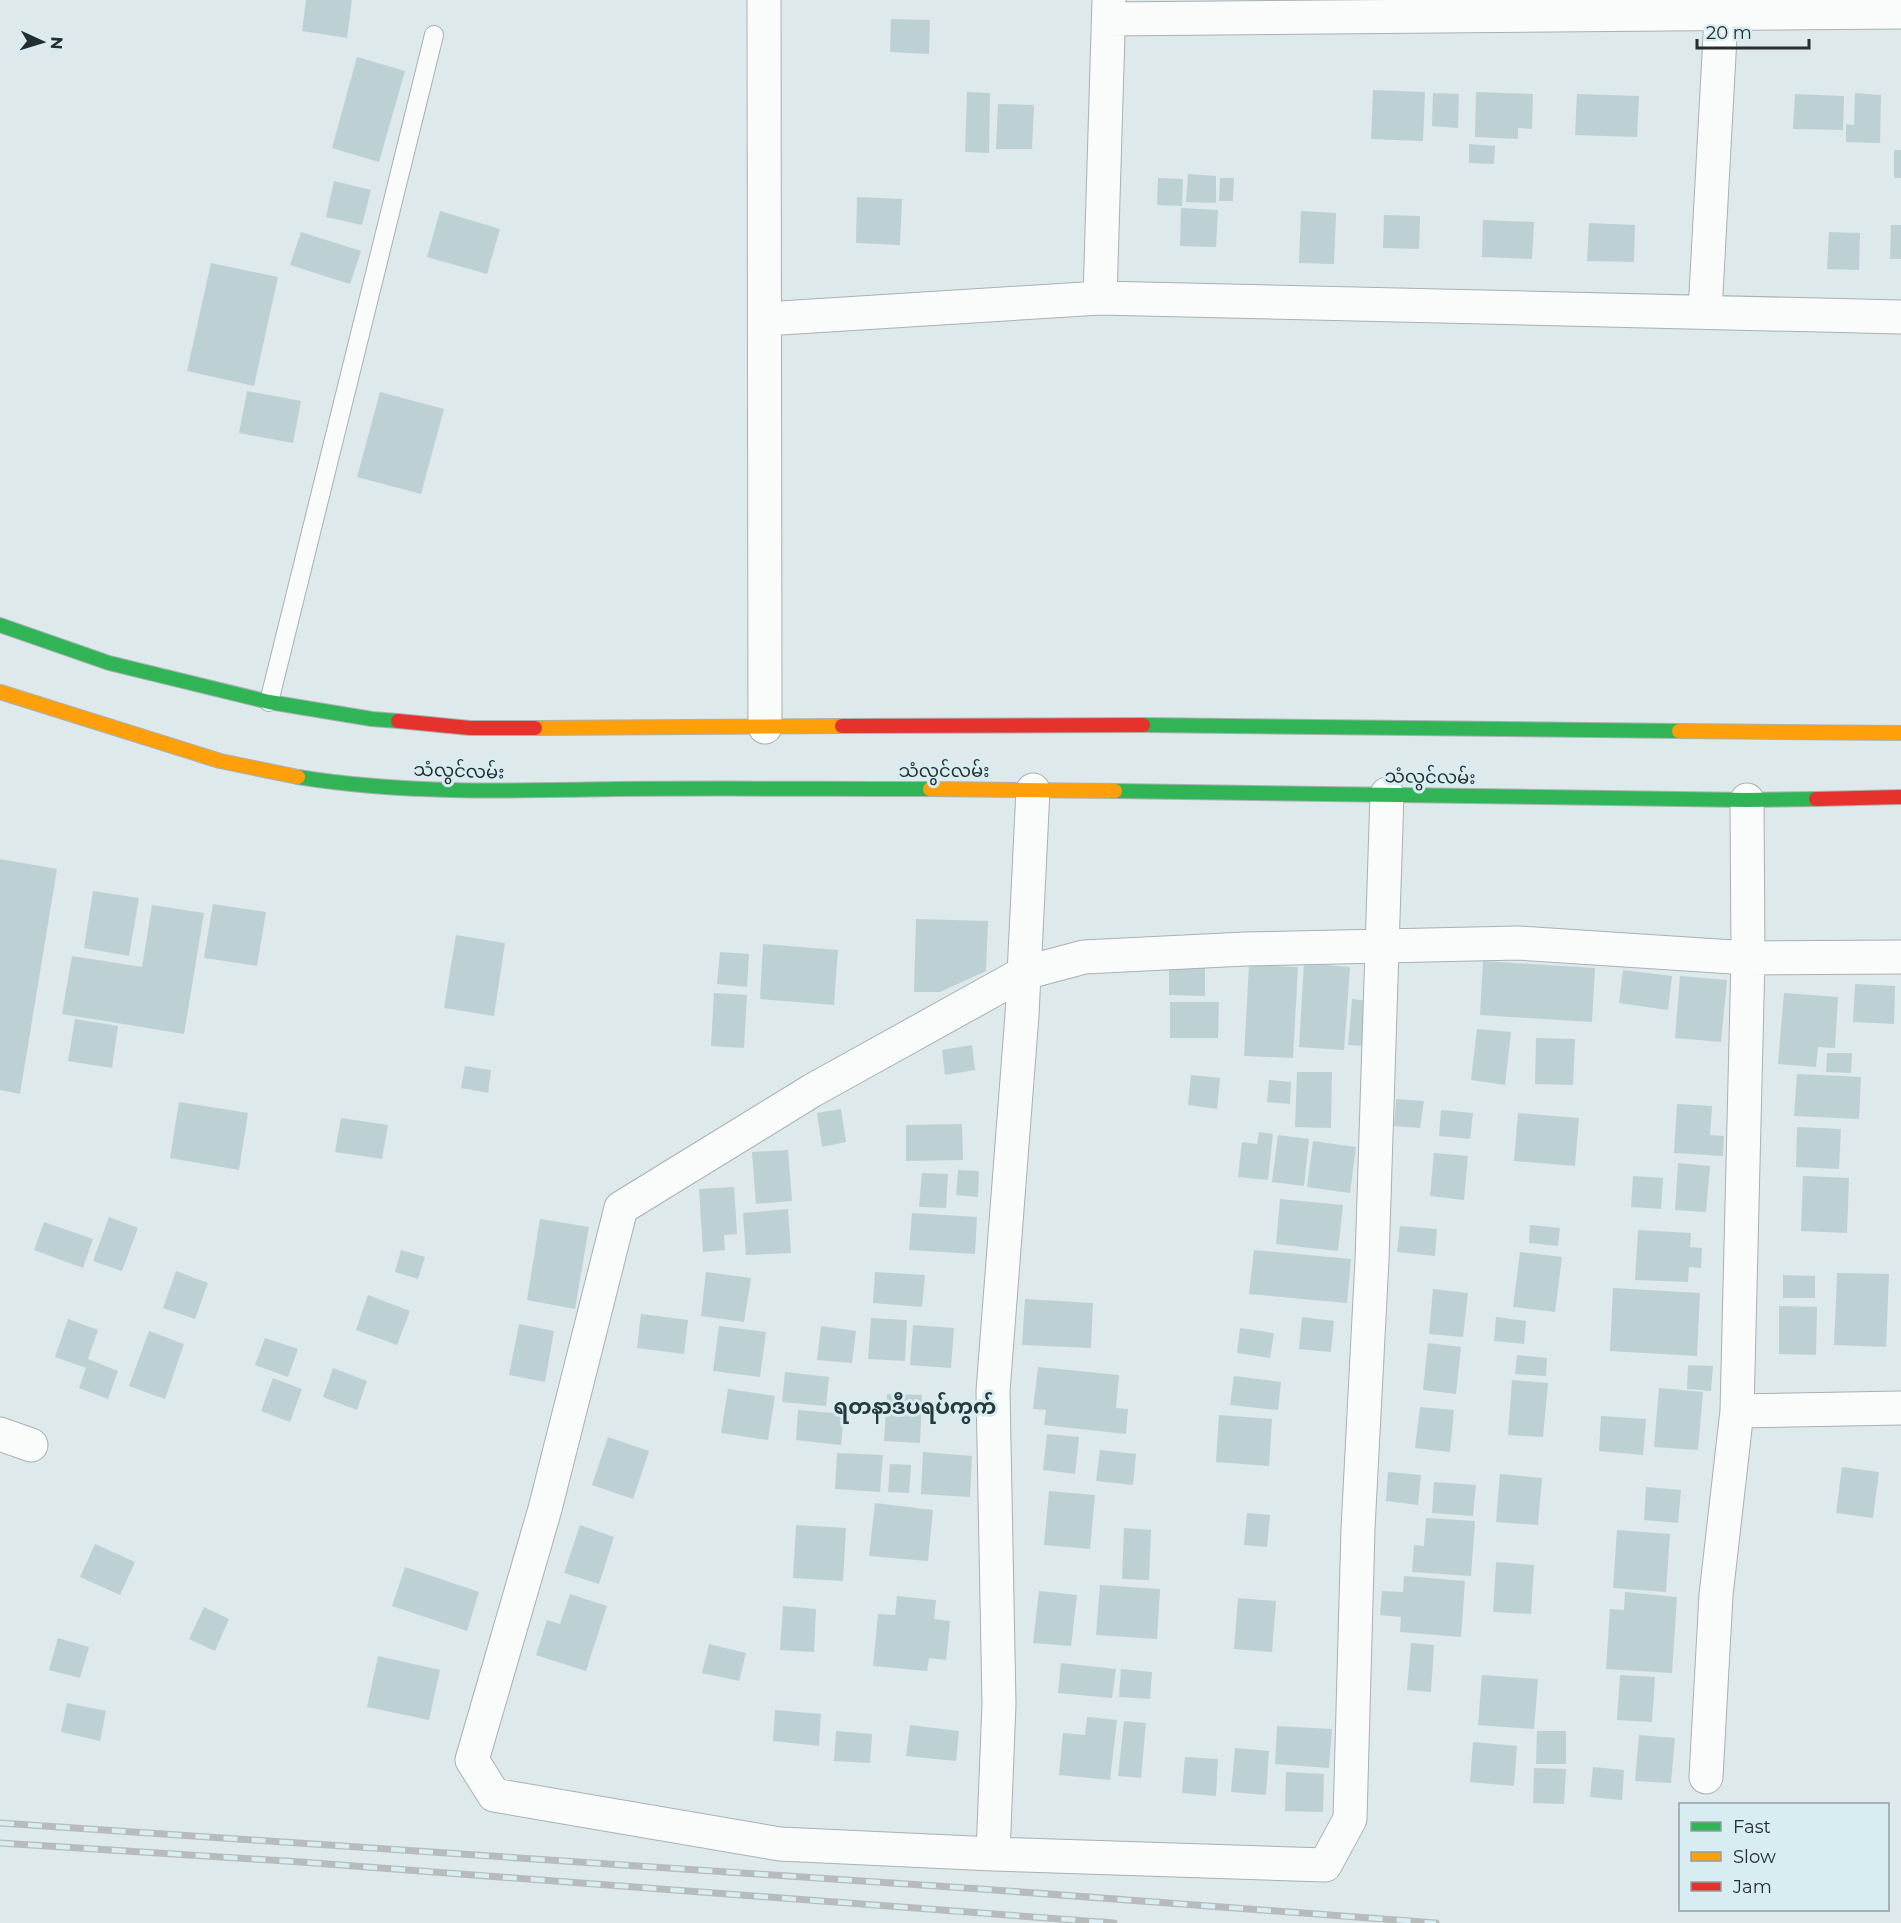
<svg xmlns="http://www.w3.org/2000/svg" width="1901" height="1923" viewBox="0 0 1901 1923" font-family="Montserrat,'Noto Sans Myanmar',sans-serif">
<rect width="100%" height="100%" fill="#dde9eb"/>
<path fill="#bdd1d4" d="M306,0h46l-5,38 -45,-7z
M891,19l39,1 -1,34 -39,-2z
M357,57l48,14 -26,91 -47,-14z
M1373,90l52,2 -2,49 -52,-2z
M967,92l23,1 -1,60 -24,-1z
M1476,92l57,2 -1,35 -14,-1v11l-43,-2z
M1433,93l26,1 -1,34 -26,-2z
M1855,93l26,2 -1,48 -34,-1v-18l8,1z
M1577,94l62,2 -2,41 -62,-2z
M1795,94l49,2 -1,34 -50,-1z
M998,104l36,1 -2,44h-36z
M1469,144l26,2 -1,18 -25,-1z
M1894,150h7v28h-7z
M1188,174l28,2v27l-30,-1z
M1158,178l25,1 -1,27 -25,-1z
M1220,178h14l-1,23h-14z
M334,181l37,9 -9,35 -36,-8z
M857,197l45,2 -2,46 -44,-2z
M1181,208l37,2 -2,37 -36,-1z
M440,211l60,18 -13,45 -60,-17z
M1301,211l35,2 -2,51 -35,-1z
M1384,215l36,1 -1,33 -36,-1z
M1483,220l51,2 -2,37 -50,-2z
M1589,223l46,2 -1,37 -47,-1z
M1891,225h10v34h-11z
M301,232l60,19 -11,33 -60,-19z
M1829,232l31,1 -1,37 -32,-1z
M211,263l67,14 -24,109 -67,-15z
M247,391l54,10 -8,42 -54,-10z
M380,392l64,17 -23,85 -64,-17z
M0,859l57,10 -37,225 -20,-4z
M93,891l46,7 -10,58 -45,-8z
M213,904l53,8 -9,54 -53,-8z
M152,905l52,8 -20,121 -122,-20 10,-58 70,11z
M916,919l72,2 -2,50 -46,21h-26z
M456,935l49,8 -11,73 -50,-8z
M763,944l75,6 -4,55 -74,-6z
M720,952l29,2 -2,33 -30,-3z
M1483,961l112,7 -3,54 -112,-7z
M1304,963l46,4 -6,83 -45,-3z
M1249,965l49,2 -5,91 -49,-2z
M1169,966h36v30l-36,-1z
M1623,970l49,6 -4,34 -49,-7z
M1680,976l47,4 -6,62 -46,-4z
M1855,984l40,2 -1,38 -41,-2z
M714,993l33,2 -3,53 -33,-2z
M1784,993l54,4 -3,51 -17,-1 -2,20 -38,-3z
M1352,999l17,2 -3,45 -18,-1z
M1170,1002h49l-1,36h-48z
M75,1019l43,7 -6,42 -44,-7z
M1477,1029l34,3 -6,53 -34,-5z
M1536,1038l39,1 -2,46 -38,-1z
M972,1045l3,25 -30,5 -3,-25z
M1827,1053h25l-1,20 -25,-1z
M465,1066l26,4 -3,23 -27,-5z
M1297,1072h35l-1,56 -36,-1z
M1797,1074l64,3 -2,42 -65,-3z
M1191,1075l29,3 -3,31 -29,-4z
M1269,1080l22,2 -1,22 -23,-2z
M1396,1099l28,2 -4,27 -26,-2z
M179,1102l69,11 -9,57 -69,-12z
M1677,1104l35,2 -2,29 14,1 -1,20 -49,-3z
M841,1109l5,33 -24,5 -5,-34z
M1441,1110l32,3 -3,26 -31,-3z
M1518,1113l61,5 -4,48 -61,-5z
M341,1118l47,7 -6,34 -47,-7z
M962,1124l1,36 -57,1v-36z
M1797,1127l44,2 -2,40 -43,-2z
M1259,1132l14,2 -5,46 -30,-3 4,-35 15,2z
M1278,1135l31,4 -5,47 -32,-4z
M1313,1141l43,6 -6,46 -43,-6z
M788,1150l4,51 -36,3 -4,-52z
M1434,1153l34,3 -4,44 -34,-4z
M1678,1163l32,3 -4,46 -31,-2z
M958,1170l21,1 -1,26 -22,-2z
M922,1173l26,1 -2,34 -27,-1z
M1633,1176l30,2 -2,31 -30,-2z
M1803,1176l46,2 -2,55 -46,-2z
M734,1187l3,47 -13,1 1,15 -22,2 -4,-63z
M1280,1199l63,6 -5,46 -62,-7z
M788,1209l3,44 -45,2 -3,-42z
M912,1213l65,4 -2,37 -66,-4z
M109,1217l29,11 -16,43 -29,-10z
M540,1219l49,8 -14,82 -48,-9z
M44,1222l49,17 -10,29 -49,-18z
M1530,1225l30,3 -2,18 -29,-3z
M1400,1226l37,3 -2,27 -38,-4z
M1638,1230l53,3 -1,14 12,1 -1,20 -12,-1 -1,15 -53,-2z
M401,1250l24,7 -7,22 -23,-7z
M1254,1250l97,9 -4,44 -98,-9z
M1520,1252l42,5 -7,55 -42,-5z
M176,1271l32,12 -13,36 -32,-11z
M706,1272l45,6 -7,44 -43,-6z
M875,1272l50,3 -3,32 -49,-4z
M1837,1273l52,1 -3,73 -52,-2z
M1783,1275l32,1v22h-32z
M1613,1288l87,5 -3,63 -87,-5z
M1433,1289l35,4 -5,44 -34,-3z
M368,1295l42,16 -13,34 -41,-15z
M1025,1299l68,4 -2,45 -69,-3z
M1779,1306l38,1 -1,48 -37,-1z
M641,1314l47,6 -4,34 -47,-6z
M1302,1317l32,4 -3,31 -32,-3z
M1496,1317l30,4 -2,23 -30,-3z
M871,1318l36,2 -2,41 -37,-2z
M68,1319l30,11 -10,29 30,12 -10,28 -29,-11 7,-20 -31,-11z
M519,1324l35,7 -9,51 -36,-7z
M913,1325l41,3 -3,40 -41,-3z
M719,1326l47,6 -6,45 -47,-6z
M821,1326l35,5 -4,32 -35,-3z
M1240,1328l34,5 -4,25 -33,-5z
M149,1331l35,13 -19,55 -36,-13z
M265,1338l33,11 -10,28 -33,-12z
M1428,1343l33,4 -5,47 -33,-4z
M1517,1355l30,3 -1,18 -31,-2z
M1688,1365l25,1 -2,25 -24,-2z
M1038,1367l81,8 -3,33 12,1 -2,25 -82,-9 2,-15 -13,-1z
M333,1368l34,13 -10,29 -34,-13z
M785,1372l44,5 -3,29 -44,-4z
M1234,1376l47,6 -3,28 -48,-5z
M273,1378l29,11 -12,33 -29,-11z
M1512,1380l36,3 -5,54 -35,-2z
M1659,1388l44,4 -5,58 -44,-3z
M728,1389l47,7 -7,44 -47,-7z
M887,1394l35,1 -2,48 -36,-2z
M1420,1407l34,3 -4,42 -35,-4z
M798,1410l46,4 -3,31 -45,-5z
M1219,1415l53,4 -3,47 -53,-4z
M1601,1416l45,3 -3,36 -44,-4z
M1047,1434l32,3 -4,37 -32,-4z
M608,1437l41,14 -16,48 -41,-14z
M1100,1450l36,4 -3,31 -37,-4z
M923,1452l49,4 -2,41 -49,-3z
M837,1453l46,2 -3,37 -45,-3z
M890,1464l21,1 -2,28 -21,-1z
M1842,1467l37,5 -6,46 -37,-5z
M1388,1472l33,3 -3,30 -32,-4z
M1500,1474l42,4 -4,47 -42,-3z
M1434,1482l42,3 -3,31 -41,-3z
M1646,1487l35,3 -3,33 -34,-3z
M1049,1491l46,4 -5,54 -46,-4z
M875,1503l58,7 -5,51 -59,-5z
M1247,1513l23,2 -3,32 -23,-2z
M1426,1518l49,3 -4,55 -59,-4 2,-27 10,1z
M580,1525l34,12 -15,47 -35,-11z
M796,1525l50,3 -3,53 -50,-3z
M1124,1528l27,2 -2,50 -27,-1z
M1617,1530l53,4 -4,58 -53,-4z
M95,1544l40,18 -15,33 -40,-18z
M1496,1562l38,3 -3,49 -38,-2z
M405,1567l74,25 -12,39 -75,-25z
M1404,1576l61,5 -4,56 -61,-5 1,-15 -21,-2 2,-24 21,1z
M1100,1585l60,4 -3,50 -61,-4z
M1039,1591l38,4 -6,51 -38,-3z
M1625,1592l52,5 -5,76 -66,-4 4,-60 14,1z
M570,1594l37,12 -21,65 -50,-16 11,-35 13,4z
M897,1596l39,4 -2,19 16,2 -4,39 -17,-2 -2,13 -54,-5 5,-52 17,1z
M1238,1598l38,3 -4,51 -38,-3z
M783,1606l33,3 -2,43 -34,-2z
M204,1607l25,12 -14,32 -26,-12z
M58,1638l31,9 -9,31 -31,-8z
M1411,1643l23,2 -3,47 -24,-2z
M709,1644l37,9 -7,28 -37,-8z
M378,1656l62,14 -11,50 -62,-13z
M1061,1663l55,6 -4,29 -54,-5z
M1121,1669l31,3 -2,27 -31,-2z
M1482,1675l56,4 -4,50 -56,-4z
M1620,1675l35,2 -3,45 -35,-2z
M67,1703l39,8 -6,30 -39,-9z
M775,1710l46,4 -2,32 -46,-5z
M1087,1717l30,3 -7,60 -51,-5 4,-42 22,2z
M1124,1721l22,2 -5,55 -23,-2z
M910,1725l49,6 -3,30 -50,-5z
M1277,1726l55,3 -3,39 -54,-4z
M836,1731l36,3 -2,29 -36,-2z
M1537,1731h29v33h-30z
M1639,1735l36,3 -4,45 -36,-2z
M1473,1742l44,4 -3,40 -44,-4z
M1235,1748l34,3 -3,44 -35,-3z
M1185,1757l33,2 -2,37 -34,-3z
M1593,1767l31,3 -2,30 -32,-3z
M1534,1768l32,1 -2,35 -31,-1z
M1286,1772l38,2 -1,38 -38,-1z"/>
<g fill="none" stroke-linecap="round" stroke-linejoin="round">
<defs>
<path id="lane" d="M269,702l165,-667"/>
<path id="street" d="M764,0l1,727
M1109,19l792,-7
M1100,298l9,-298
M1705,312l17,-312
M765,319l335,-21 801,19
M1387,794l-15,466 -14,269 -8,290 -25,46 -332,-11 -213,-10 -286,-49 -22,-35 73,-251 76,-301 192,-118 211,-117 60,-16 161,-8 273,-6 230,15 153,-1
M1737,1411l164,-3
M0,1434l31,11
M1706,1777l10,-182 21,-184 11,-453 -1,-158
M993,1854l6,-150 -6,-313 29,-376 11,-225"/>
<path id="fast" d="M0,625l109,38 160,39 103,17 26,2
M1143,725l536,6
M298,777c105,17 212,14 318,12 105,-1 210,0 314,0
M1115,791l632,9 69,-1"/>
<path id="slow" d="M0,692l220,69 78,16
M535,728l307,-2
M1679,731l222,2
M930,789l185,2"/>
<path id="jam" d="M398,721l72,7h65
M842,726l301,-1
M1816,799l85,-2"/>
</defs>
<use href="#lane" stroke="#a8b1b3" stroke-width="20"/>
<use href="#street" stroke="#a8b1b3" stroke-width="35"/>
<use href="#fast" stroke="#a8b1b3" stroke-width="16"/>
<use href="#slow" stroke="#a8b1b3" stroke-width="16"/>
<use href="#jam" stroke="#a8b1b3" stroke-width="16"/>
<use href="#lane" stroke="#fafcfc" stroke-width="18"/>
<use href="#street" stroke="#fafcfc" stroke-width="33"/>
<use href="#fast" stroke="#30b455" stroke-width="14"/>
<use href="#slow" stroke="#ff9f0a" stroke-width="14"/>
<use href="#jam" stroke="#e5322d" stroke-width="14"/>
<defs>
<path id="rail" d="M0,1823l981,66 455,34
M0,1843l301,19 813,61"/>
</defs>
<use href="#rail" stroke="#b8bbbb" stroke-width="7"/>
<use href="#rail" stroke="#d7edf1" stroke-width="4.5" stroke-dasharray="14" stroke-linecap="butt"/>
</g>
<g text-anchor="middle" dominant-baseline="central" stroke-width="6" stroke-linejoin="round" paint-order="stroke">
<g font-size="18" fill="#252d2f" stroke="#d7edf1">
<text transform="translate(459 771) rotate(2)">သံလွင်လမ်း</text>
<text x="944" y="771">သံလွင်လမ်း</text>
<text transform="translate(1430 777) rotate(1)">သံလွင်လမ်း</text>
</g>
<g font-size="21" font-weight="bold" fill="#27393c" stroke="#d7edf1">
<text x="915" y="1406">ရတနာဒီပရပ်ကွက်</text>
</g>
</g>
<rect x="1679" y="1803" width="210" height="108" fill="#d7edf1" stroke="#90a0a3" stroke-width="1.5"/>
<rect x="1691" y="1822" width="30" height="9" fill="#30b455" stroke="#90a0a3" stroke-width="1.5"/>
<text x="1733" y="1833" font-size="18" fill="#252d2f">Fast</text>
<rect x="1691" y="1852" width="30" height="9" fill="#ff9f0a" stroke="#90a0a3" stroke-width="1.5"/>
<text x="1733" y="1863" font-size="18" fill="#252d2f">Slow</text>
<rect x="1691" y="1882" width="30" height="9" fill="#e5322d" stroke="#90a0a3" stroke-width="1.5"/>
<text x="1733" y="1893" font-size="18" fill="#252d2f">Jam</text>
<g transform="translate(42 42) rotate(94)" stroke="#d7edf1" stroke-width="4.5" paint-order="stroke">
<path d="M0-4.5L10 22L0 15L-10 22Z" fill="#252d2f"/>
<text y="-9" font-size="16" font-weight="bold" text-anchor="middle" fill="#252d2f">N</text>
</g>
<path d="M1697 39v9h112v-9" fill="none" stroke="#252d2f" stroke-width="3"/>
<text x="1706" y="39" font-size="18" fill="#252d2f" stroke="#d7edf1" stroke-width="4.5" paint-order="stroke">20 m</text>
</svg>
